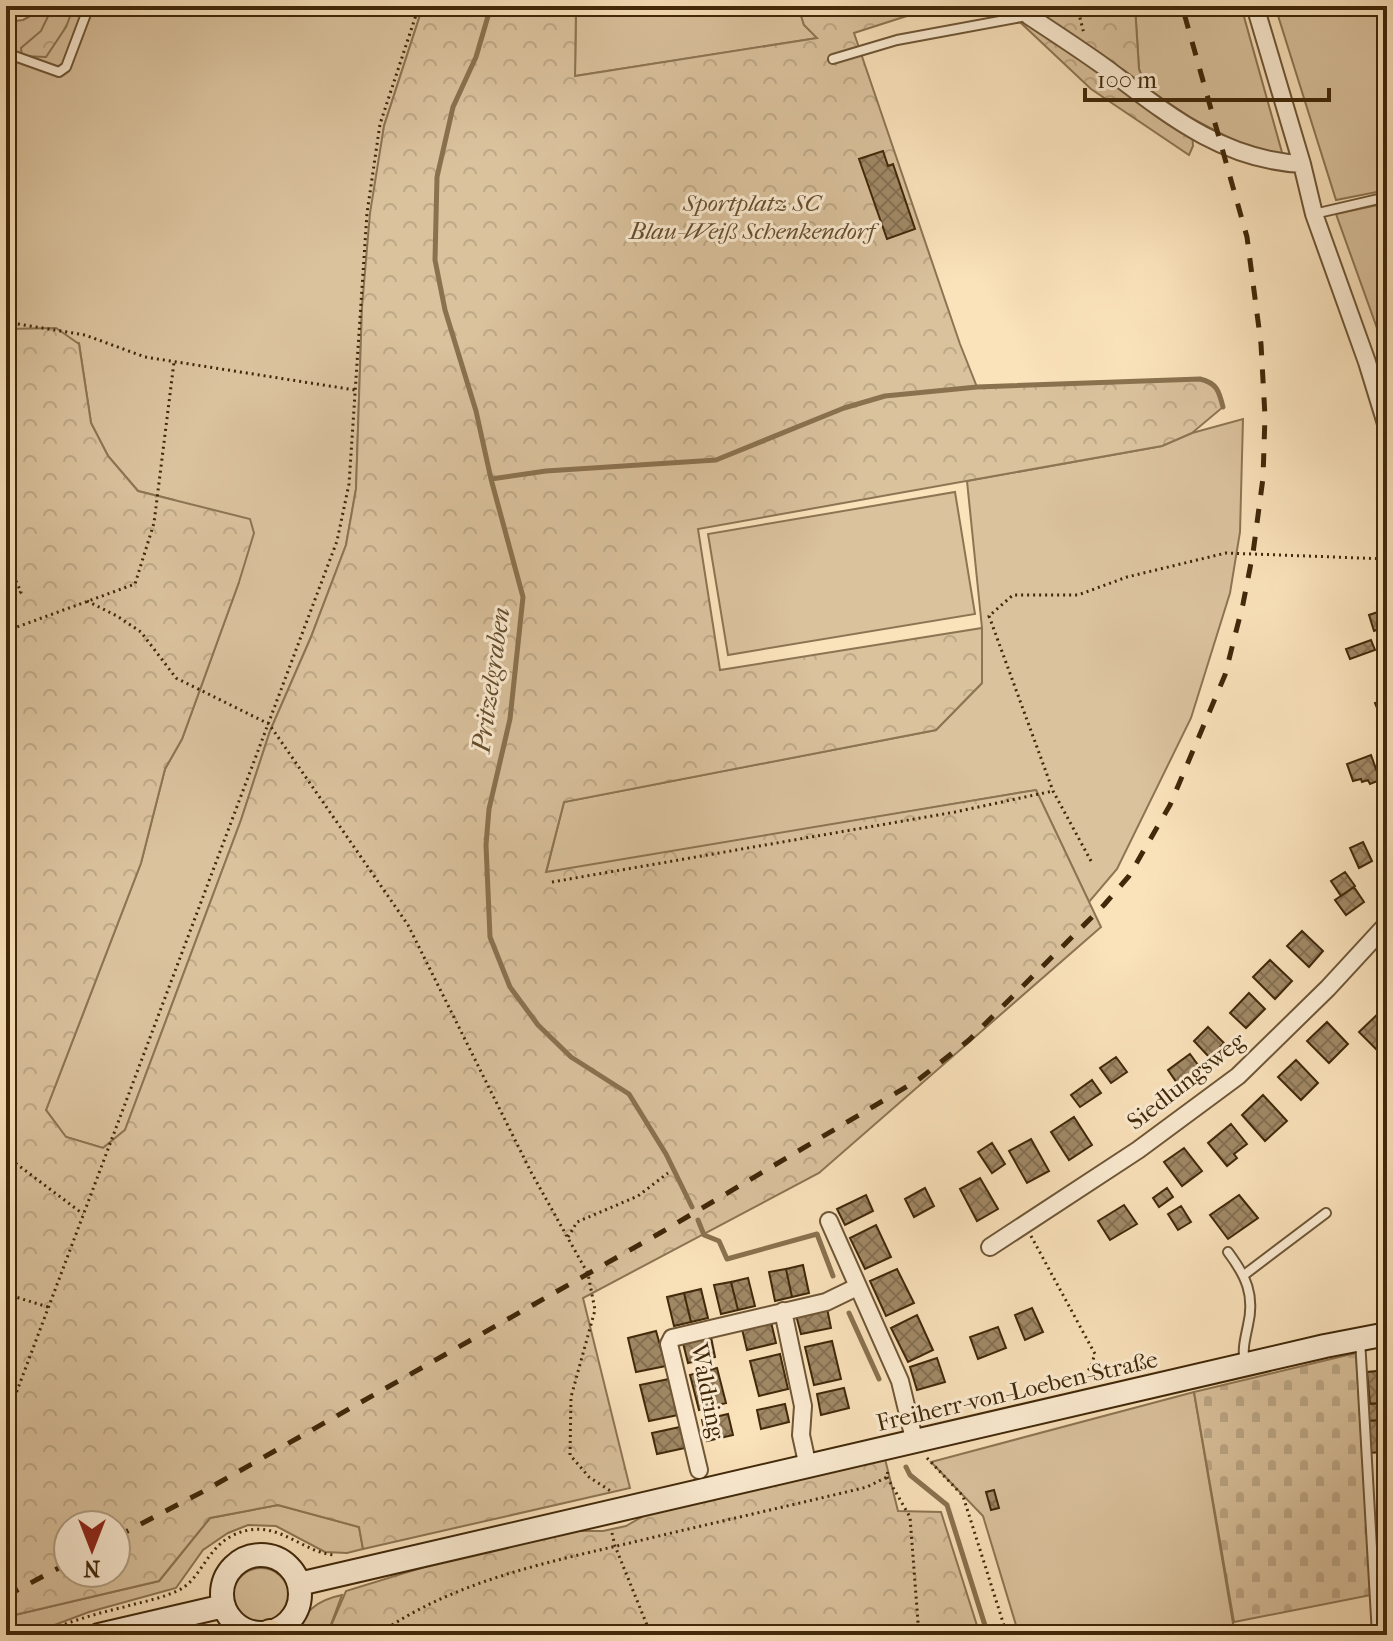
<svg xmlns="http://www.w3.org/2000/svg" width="1393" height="1641" viewBox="0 0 1393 1641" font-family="'IM FELL French Canon',serif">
<defs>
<pattern id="forest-crowns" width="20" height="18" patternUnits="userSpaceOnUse" patternTransform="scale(2)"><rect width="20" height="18" fill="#dac29d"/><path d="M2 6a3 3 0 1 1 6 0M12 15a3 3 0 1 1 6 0" fill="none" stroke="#bca786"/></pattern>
<pattern id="cemetery-stones" width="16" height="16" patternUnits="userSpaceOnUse" patternTransform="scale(2)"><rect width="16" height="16" fill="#dac29d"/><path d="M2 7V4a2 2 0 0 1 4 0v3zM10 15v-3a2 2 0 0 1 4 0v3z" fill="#bca786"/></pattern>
<pattern id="building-cross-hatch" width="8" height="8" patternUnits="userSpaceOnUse" patternTransform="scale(2)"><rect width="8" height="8" fill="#a18966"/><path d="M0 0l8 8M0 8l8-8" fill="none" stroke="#857052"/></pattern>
</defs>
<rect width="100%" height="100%" fill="#fae2bb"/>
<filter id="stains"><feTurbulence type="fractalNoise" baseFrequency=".0025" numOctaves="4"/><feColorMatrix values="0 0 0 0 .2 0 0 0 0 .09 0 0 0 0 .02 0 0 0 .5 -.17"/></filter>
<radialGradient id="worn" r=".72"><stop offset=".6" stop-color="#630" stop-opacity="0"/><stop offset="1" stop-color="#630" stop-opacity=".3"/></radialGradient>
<path fill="#dac29d" stroke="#8d7553" stroke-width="2" d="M37,6h386l-39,120 -22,181 -6,182 -10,56 -35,92 -41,94 -29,89 -116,310 -22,18 -37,-11 -20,-27 95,-247 24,-94 17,-30 57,-157 -65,-82 -36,-9 -30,-35 -17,-33 -12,-80 -73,-14v-307l17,-2 11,-6z
M576,6h222l6,19 14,13 -243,38z
M1135,6h106l42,150 -21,-1 -71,-37 -44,-29 -8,-20z
M1275,6h112v184l-51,10z
M1387,203v153l-51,-142z
M1243,419l-3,113 -10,61 -39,125 -74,151 -28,33 -53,-112 -490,83 18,-71 372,-72 46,-47v-55l-15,-147 195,-35 30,-13z
M955,492l20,122 -247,41 -20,-121z
M1194,1392l41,243h-216l-36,-119 -52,-54z
M278,1505l81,22 4,22 -16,4 -22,-1 -49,-26 -28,-1 -20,8 -25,17 -27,38 -87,24 -61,23h-22v-18l153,-36 51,-63z
M233 1596a28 28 0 1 1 56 0a28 28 0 1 1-56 0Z
M342,1595l-15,40h-35c13,-23 24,-35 50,-40z"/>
<path fill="url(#forest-crowns)" stroke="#8d7553" stroke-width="2" fill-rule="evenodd" d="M53,6h21l-8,21 -20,30 -24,-1 -1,-8 20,-17z
M423,6h153l-1,70 242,-38 -13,-13 -6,-19h140l-84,27 106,311 17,43 223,-8c17,4 19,12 23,28l-31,26 -30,13 -464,83 22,141 262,-42v55l-46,47 -372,72 -18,70 490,-82 65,137 -282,246 -236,125 47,190 -267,61 -4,-22 -81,-22 -68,13 -51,63 -153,36v-1288l50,-1 23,16 12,79 17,33 30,35 112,28 4,14 -15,49 -57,157 -17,30 -24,94 -95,247 20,27 37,11 22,-18 116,-310 29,-89 41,-94 35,-92 10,-56 6,-182 8,-94 14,-87zM68,1525h48v48h-48z
M1003,6h132l4,63 8,20 44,29 2,28 -4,9 -98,-66z
M885,1459l13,52 43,1 39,123h-653l19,-44 101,-31 126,-29h30l23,-5 21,-12z"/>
<path fill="url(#cemetery-stones)" stroke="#8d7553" stroke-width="2" d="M1356,1353l15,242 -137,27 -40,-230z"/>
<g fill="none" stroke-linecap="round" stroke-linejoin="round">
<path stroke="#8a724f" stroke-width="5" d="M491,6l-15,51 -23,50 -16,70 -2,83 10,50 31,101 15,68 32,118 -13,122 -21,90 -3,36 4,92 20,50 28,38 33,32 58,37 37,60 26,53
M491,479l55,-8 170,-11 128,-52 41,-12 92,-9 223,-8c17,4 19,12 23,28
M698,1220l6,15 15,6 8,18 90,-25 16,42
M849,1313l30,66
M906,1467l4,8 37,30 41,130"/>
</g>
<path fill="url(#building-cross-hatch)" stroke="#402809" stroke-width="2" d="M883,151l5,15 5,-2 22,65 -28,10 -28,-80z
M1385,605l2,21 -13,5 -5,-16 9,-3 -1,-4z
M1371,640l4,10 -25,9 -4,-10z
M1387,699v22l-4,1 -8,-19z
M1371,755l9,25 -10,4 -2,-4 -6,2 -1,-3 -8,2 -6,-17z
M1363,842l9,19 -13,7 -9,-20z
M1345,872l10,14 -14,10 -10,-15z
M1354,887l10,15 -18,13 -11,-15z
M1302,931l21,20 -14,16 -22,-21z
M1270,960l22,21 -17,18 -22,-22z
M1249,993l16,16 -19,19 -16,-15z
M1382,1010l5,5v35l-4,-4 -5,5 -19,-19z
M1327,1022l21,22 -19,19 -22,-22z
M1208,1027l16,16 -14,15 -16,-17z
M1190,1054l11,15 -22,17 -11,-16z
M1116,1057l11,15 -16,11 -11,-15z
M1296,1060l22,23 -17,17 -23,-23z
M1092,1080l9,13 -21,14 -9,-12z
M1263,1095l24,26 -22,20 -23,-26z
M1074,1117l18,28 -23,15 -18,-28z
M1231,1124l16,20 -13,10 3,4 -10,8 -19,-23z
M1031,1139l18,32 -22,12 -18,-32z
M992,1143l13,21 -13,9 -14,-21z
M1184,1148l18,23 -20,15 -18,-24z
M980,1178l18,31 -21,12 -17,-32z
M925,1188l9,18 -20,11 -9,-18z
M1167,1188l6,9 -14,10 -6,-9z
M866,1195l7,16 -28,14 -8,-16z
M1239,1195l19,23 -30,21 -18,-24z
M1124,1205l13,19 -27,16 -12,-19z
M1181,1206l10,16 -13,8 -10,-16z
M876,1225l15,32 -26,12 -15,-31z
M803,1265l6,28 -17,4 -6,-28z
M786,1269l6,28 -17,4 -6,-29z
M897,1269l17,34 -28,13 -16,-35z
M748,1278l7,28 -17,4 -7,-28z
M731,1282l7,28 -17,4 -7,-29z
M701,1289l7,29 -17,4 -7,-29z
M684,1293l7,29 -17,4 -7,-29z
M827,1308l4,20 -30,6 -5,-19z
M1032,1308l11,24 -18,8 -10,-25z
M917,1315l16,35 -25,12 -17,-34z
M771,1322l5,21 -29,7 -5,-21z
M998,1327l8,21 -28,11 -8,-22z
M656,1331l10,35 -30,6 -8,-34z
M711,1337l4,20 -27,6 -5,-20z
M832,1341l9,38 -27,6 -9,-38z
M780,1354l8,35 -29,7 -9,-35z
M937,1358l8,24 -28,8 -7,-23z
M717,1368l9,35 -27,7 -9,-35z
M1387,1370v33l-17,1 -3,-32z
M669,1379l9,36 -29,6 -9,-36z
M844,1388l5,20 -28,7 -4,-21z
M1380,1403l1,17 -13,1 -2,-17z
M785,1404l4,18 -28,7 -4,-19z
M728,1414l5,21 -26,6 -5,-21z
M1381,1420l1,8h5v42h-3l-1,-18 -14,1 -1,-32z
M680,1427l5,21 -28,6 -5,-21z
M994,1490l5,18 -8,2 -5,-18z"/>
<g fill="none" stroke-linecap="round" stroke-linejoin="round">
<defs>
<path id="lane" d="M6,53l53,19 7,-5 23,-61
M833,59l64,-19 130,-24
M1314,214l73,-17
M1228,1252c18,24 27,43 20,73 -3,15 -6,24 -3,39
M1244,1275l82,-62
M1360,1339l17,296"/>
<path id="street" d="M1020,6l9,10c26,17 52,34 77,52 61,46 116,92 196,96
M1255,6l47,158 12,50 53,148 20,65
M829,1221l71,160 15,62
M990,1247l148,-97 100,-74 90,-88 59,-64
M783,1311l20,95 -2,29 7,32
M699,1470l-30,-126 3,-6 154,-36 31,-15"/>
<path id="secondary" d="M222 1594a39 39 0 1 1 78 0a39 39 0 1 1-78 0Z
M299,1584l1026,-238 62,-12
M99,1635l125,-29"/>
<path id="primary" d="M270,1632l1,3"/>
</defs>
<use href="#lane" stroke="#6e5636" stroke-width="12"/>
<use href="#street" stroke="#6e5636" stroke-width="20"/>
<use href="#secondary" stroke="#402809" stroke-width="26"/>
<use href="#primary" stroke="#402809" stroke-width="28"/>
<path stroke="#402809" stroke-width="3" stroke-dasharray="2 4" stroke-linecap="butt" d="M1077,6l7,28
M6,322l79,13 60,22 210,33
M6,559l15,33 -15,8
M87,601l30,15 24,16 35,46 93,46 139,201 123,247 57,102 7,36 -24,87 -1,58 19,22 23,15
M6,631l129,-47 19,-61 20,-161
M1091,861l-38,-70 -64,-175 24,-21h65l49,-18 99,-24 161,6
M552,882l403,-70 98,-21
M6,1156l77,58
M1031,1236l64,118 -5,14 -12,15
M568,1237l9,-15 61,-26 30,-23
M6,1294l42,13
M6,1420l331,-879 12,-57 18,-271 13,-89 39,-118
M927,1458l36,38 44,139
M887,1477l23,40 9,118
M612,1533l3,13 36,89
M37,1635c28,-12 57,-21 87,-28 17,-5 36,-8 53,-16 28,-12 29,-53 72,-61 32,-6 56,23 86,25
M377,1635c77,-54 167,-72 257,-93 78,-19 155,-36 233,-55l20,-10 1,-8"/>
<use href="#lane" stroke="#fcecd3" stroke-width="8"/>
<use href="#street" stroke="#fcecd3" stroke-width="16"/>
<use href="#secondary" stroke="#fcecd3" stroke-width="22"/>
<use href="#primary" stroke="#fae2bb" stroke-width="24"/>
<path stroke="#402809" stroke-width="5" stroke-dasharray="14 14" stroke-linecap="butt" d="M116,1537l88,-46 456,-258 258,-153 51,-40 135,-135 25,-29 41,-71 55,-130 18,-71 10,-51 10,-75 2,-62 -4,-72 -14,-107 -65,-231
M6,1596l62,-33"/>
</g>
<g text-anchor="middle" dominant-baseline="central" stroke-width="6" stroke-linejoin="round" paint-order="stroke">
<g font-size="24" font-style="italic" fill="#664e2e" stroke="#fcecd3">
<text x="752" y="203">Sportplatz SC<tspan x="752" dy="28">Blau-Weiß Schenkendorf</tspan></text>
</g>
<g font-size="24" fill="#402809" stroke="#fcecd3">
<text transform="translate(1186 1081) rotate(-38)">Siedlungsweg</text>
<text transform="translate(708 1391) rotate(79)">Waldring</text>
<text transform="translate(1017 1391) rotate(-13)">Freiherr-von-Loeben-Straße</text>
</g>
<g font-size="26" font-style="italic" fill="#654d2c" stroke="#fcecd3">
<text transform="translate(491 680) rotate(-82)">Pritzelgraben</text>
</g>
</g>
<rect width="1393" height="1641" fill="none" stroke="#fae2bb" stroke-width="32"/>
<rect x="8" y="8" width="1377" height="1625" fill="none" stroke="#402809" stroke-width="4"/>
<rect x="16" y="16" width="1361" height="1609" fill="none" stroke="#402809" stroke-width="2"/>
<g transform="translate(92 1549) rotate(180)"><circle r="38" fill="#fcecd3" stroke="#b19e82" stroke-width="2"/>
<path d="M0-6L14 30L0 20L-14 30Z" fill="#8f2418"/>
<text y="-12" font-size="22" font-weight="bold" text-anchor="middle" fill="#402809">N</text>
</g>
<path d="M1085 88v12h244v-12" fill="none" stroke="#402809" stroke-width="4"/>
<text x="1097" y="88" font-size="24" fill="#402809" stroke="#fcecd3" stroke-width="6" paint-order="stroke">100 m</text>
<rect width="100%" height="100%" filter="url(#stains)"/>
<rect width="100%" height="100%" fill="url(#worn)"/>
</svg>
